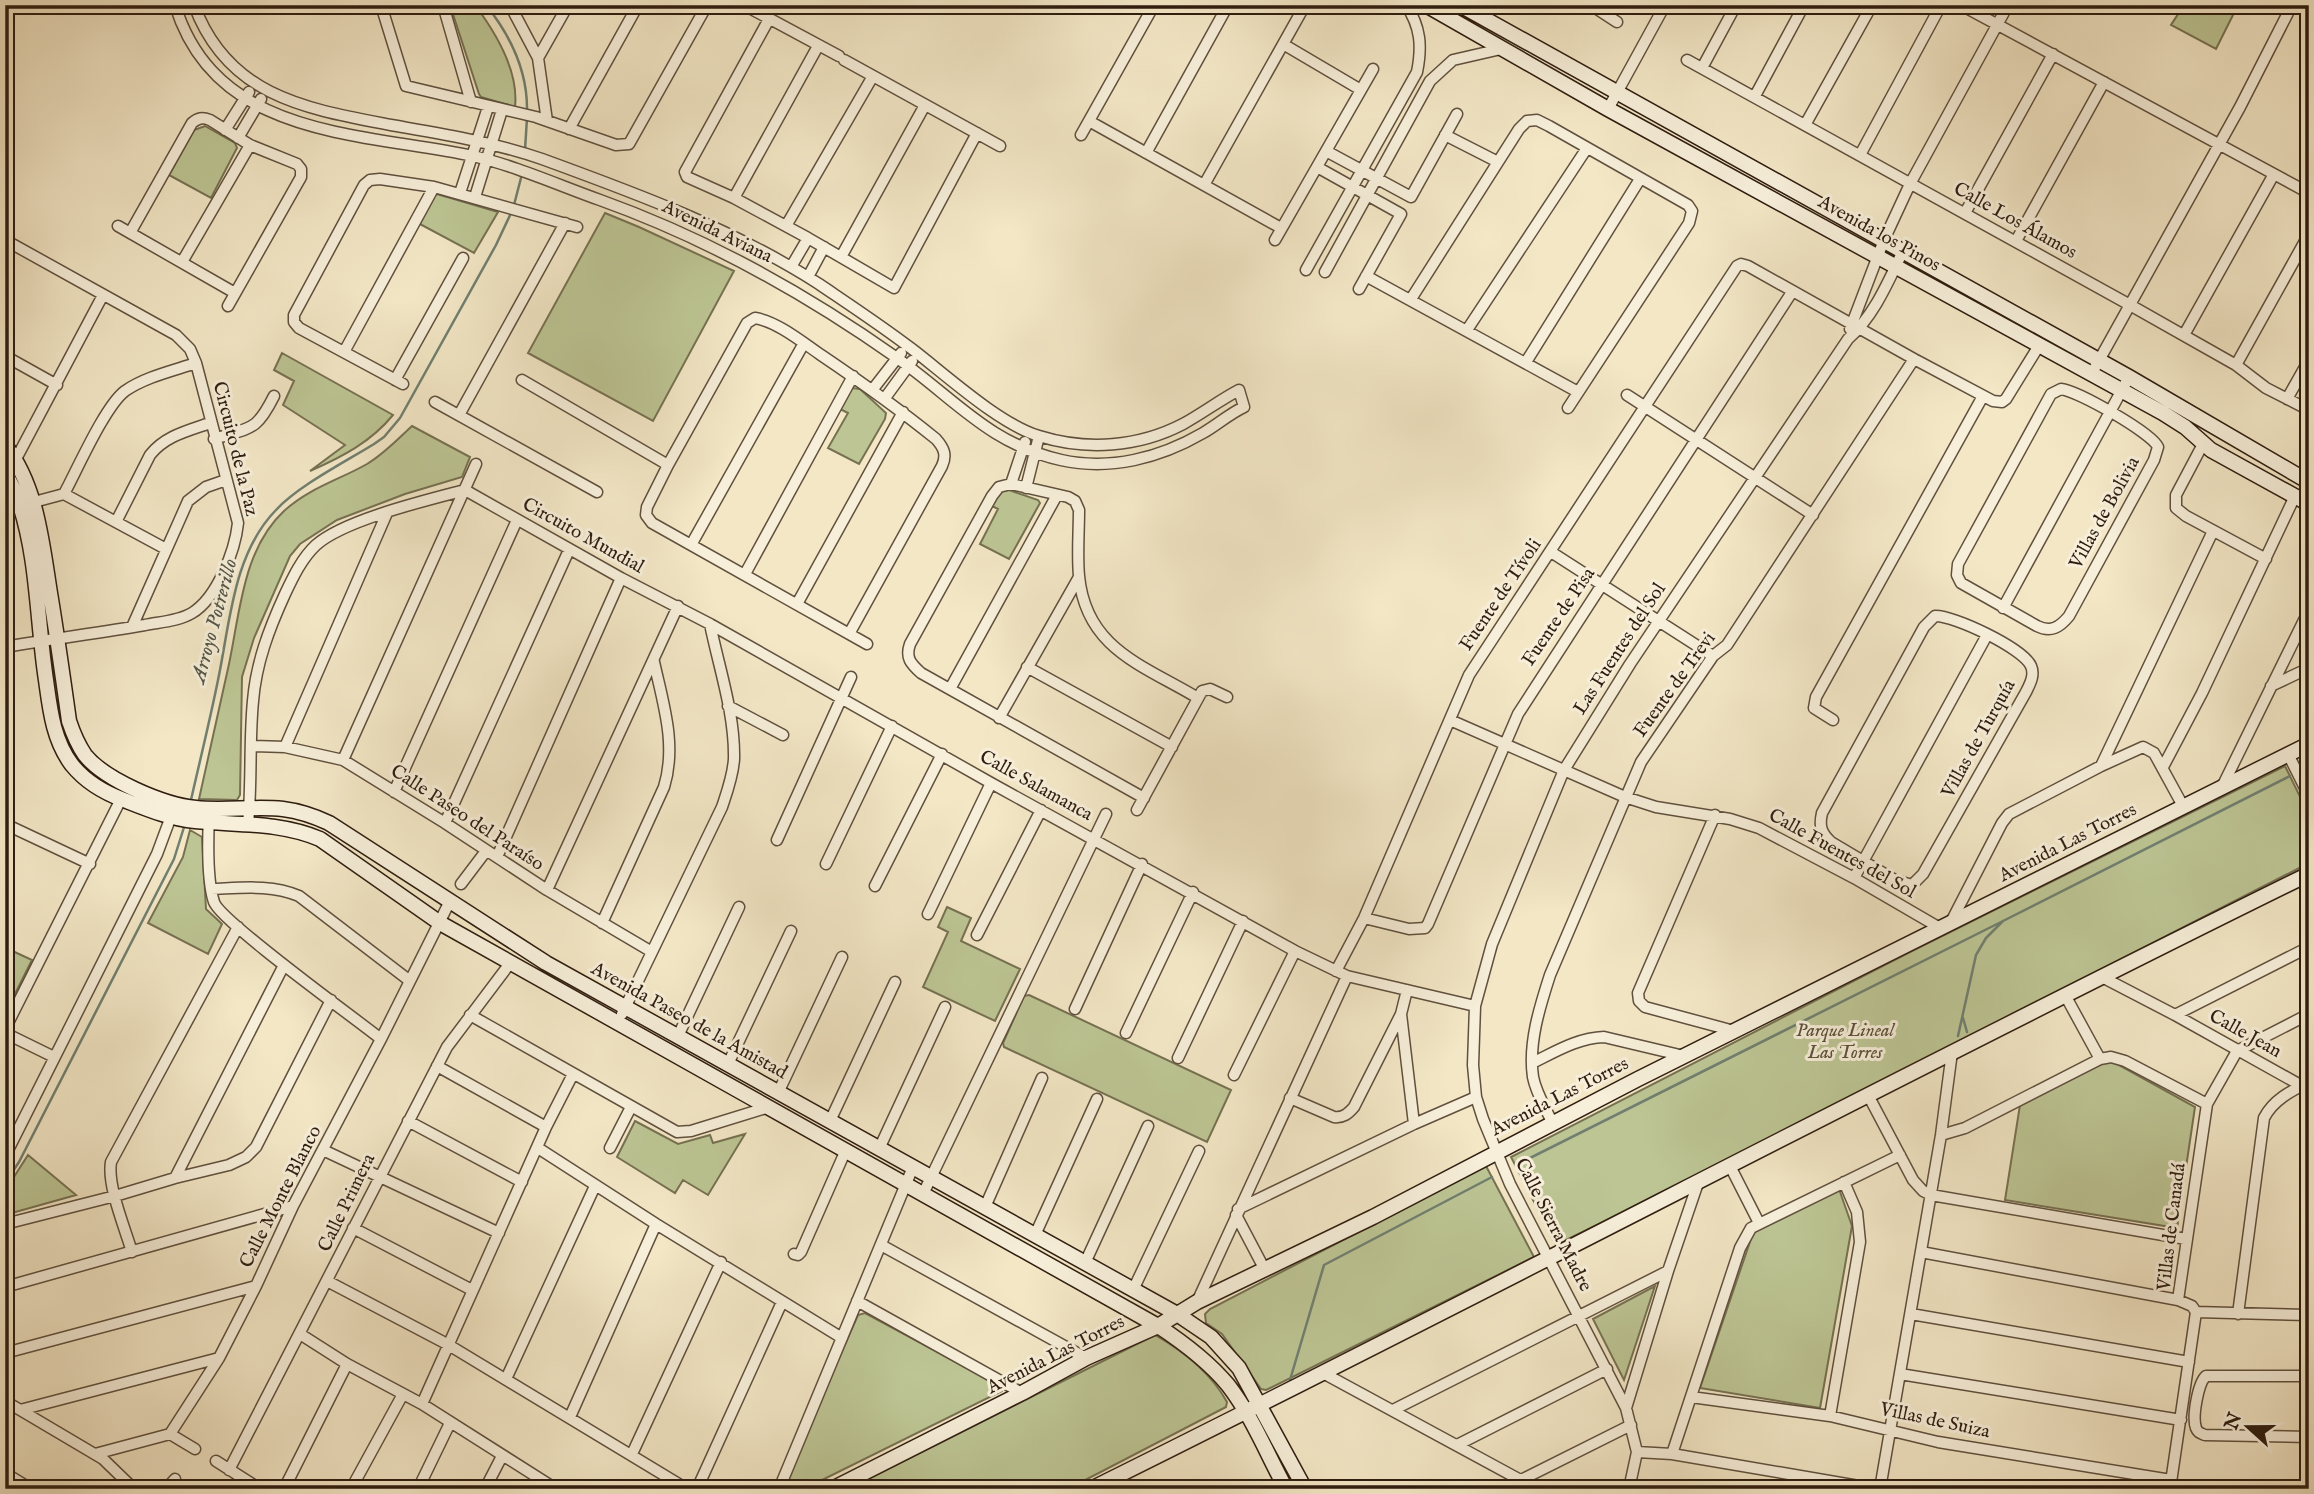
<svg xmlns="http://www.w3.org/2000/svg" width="2314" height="1494" viewBox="0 0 2314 1494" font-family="'IM FELL English',serif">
<rect width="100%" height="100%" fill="#f3e7c6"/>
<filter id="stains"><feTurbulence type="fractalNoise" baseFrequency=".00286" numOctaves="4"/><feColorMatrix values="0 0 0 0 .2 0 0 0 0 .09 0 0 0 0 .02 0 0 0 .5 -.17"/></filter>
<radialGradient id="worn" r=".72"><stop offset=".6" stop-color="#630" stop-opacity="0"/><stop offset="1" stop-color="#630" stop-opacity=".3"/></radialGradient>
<path fill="#bdc594" stroke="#767152" stroke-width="2" d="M450,5h25c21,28 44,66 40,102l-34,-10 -2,-3z
M2184,5h54l-22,44 -45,-24z
M205,126l30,17 2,5 -26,50 -42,-23 25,-45z
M437,194l61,18 -24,41 -56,-30 15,-27z
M605,213l34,14 95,44 -81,150 -125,-68z
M282,353l111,62c-22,27 -51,42 -83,56l35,-26 -62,-40 11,-24 -20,-11z
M852,388l8,1 26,24 -1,6 -26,45 -31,-16 20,-35 -8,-4z
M412,426l58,31 -8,20 -57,17 -68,26 -37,24 -10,12 -36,82 -12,39 -2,118 -3,5 -38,-1c10,-45 20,-90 30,-135 11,-52 14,-115 55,-153 25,-23 55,-31 83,-47 17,-10 31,-25 45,-38z
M1006,489l32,11 2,3 -31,56 -29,-15 18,-35 -6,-3 7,-14z
M2285,766l24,49v48l-622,318 -131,64 -45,-88 399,-205z
M190,830l12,7 4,72 16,15 -14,30 -60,-31 35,-66z
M947,907l24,11 -10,23 59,28 -25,52 -72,-34 25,-55 -10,-5z
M6,948l26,12 -27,54v-64z
M1029,995l202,95 -24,52 -203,-95 -1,-4 21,-47z
M2110,1060l85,47 -18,121 -172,-28 15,-95z
M635,1121l43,23 32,-9 3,8 32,-9 -37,61 -25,-15 -8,13 -58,-36z
M28,1155l48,40 -71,20v-24z
M1486,1166l48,91 -268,133 -5,-1 -39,-55 -16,-11 -1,-9 5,-5z
M1839,1189l13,37 -32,182 -120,-20 53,-155z
M1655,1286l-31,94 -31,-61z
M865,1313l136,73 1,5 -198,98h-23l77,-174z
M1155,1335c28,16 56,38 72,67l-1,5 -158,82h-220z"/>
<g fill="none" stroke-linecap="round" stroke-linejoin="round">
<path stroke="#707f70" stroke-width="2.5" d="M486,5c24,30 42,67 41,107
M525,150l2,-32
M514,205l8,-31
M2304,769l5,-2
M191,800c9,-40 19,-80 27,-120 12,-57 15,-126 58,-170 22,-24 69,-48 98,-66l10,-7 16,-19 96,-173 16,-34
M1963,1018l4,14
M1958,1036l18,-81 10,-17 17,-17 287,-145
M1516,1165l487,-244
M5,1183l14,-21 155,-303 11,-35
M1290,1380l34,-115 168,-88"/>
<defs>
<path id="street" d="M175,5c41,134 186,127 298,151 43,10 85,29 127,44 106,38 205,93 297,158 57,40 92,86 164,102 49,11 99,-2 142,-27 14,-8 26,-19 41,-26l-5,-17c-19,10 -36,23 -56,34 -44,23 -96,27 -144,12 -40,-12 -93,-61 -127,-87 -30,-23 -62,-44 -93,-65 -86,-55 -181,-90 -277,-125 -49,-17 -100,-25 -151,-34 -84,-16 -163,-28 -197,-120
M381,5l25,81 130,31 80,28 13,-1 78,-139
M443,5l28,97
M510,5l28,53 9,63
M744,5l95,51
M1591,5l26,17
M1961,5l348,188
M769,19l-84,153 2,5 47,21 74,40 86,50 83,-155
M1283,44l78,46
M538,58l30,-53
M844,60l156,86
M1687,60l443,245 106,60 30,23 43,22
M1702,68l34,-63
M1755,96l49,-91
M1608,109l57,-104
M1089,121l192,107
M1805,125l67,-120
M569,129l69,-124
M225,130l24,-38
M1081,135l73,-130
M1445,135l53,27
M238,138l23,-39
M1326,151l85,46 46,-83
M1146,153l82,-148
M1860,155l81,-150
M1317,167l84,47 -42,75
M1204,185l101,-180
M460,193l28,-86
M475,197l27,-87
M734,198l84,-152
M1965,213l88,-159
M118,226l117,67
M786,226l87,-150
M130,233l62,-110c6,-5 10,-6 18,-3l40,25 47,19 4,5v8l-73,129
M5,240l171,95 14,14 6,14 42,160c-3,28 -21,75 -46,90 -13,8 -32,9 -47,12 -47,8 -93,14 -140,22
M1275,240l98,-171
M2016,241l88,-159
M841,257l84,-152
M182,262l68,-117
M791,267l17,-29
M1306,270l111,-198c5,-25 4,-45 -11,-67
M1325,272l105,-191 23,-21 48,-11
M1366,276l212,116
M808,277l16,-30
M1411,299l108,-170 8,-8 10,-1 12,6 139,79 4,6 -3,12 -121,185
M1850,329l34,-89 26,-56 98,-179
M1467,330l120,-182
M2184,335l90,-161
M344,352l90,-165
M5,356l52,29
M1526,362l114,-183
M2236,365l73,-131
M2092,373l148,-266 52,-102
M395,380l68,-122
M522,380l146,85
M403,384l-104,-56 -5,-6v-7l70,-130 6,-5 10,-1 54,8 143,40
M873,389l28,-36
M2061,389c17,2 91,44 97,58l-4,13 -85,156c-9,11 -18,17 -32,10l-76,-43 -4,-8 1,-11 93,-170z
M1627,395l186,120
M885,398l27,-37
M2287,399l22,-39
M435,402l162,90
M459,415l106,-192
M214,439c37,-12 42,-7 60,-43
M2203,444l-27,51v13l10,8 80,43
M16,459l87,-164
M1011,484l14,-42
M1026,488l13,-52
M64,494c13,-24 41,-88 61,-103 20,-14 47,-20 71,-28
M34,502l30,-8 102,55
M116,522l34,-67c15,-19 37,-24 60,-32
M691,545l113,-202
M1551,552l162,104
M745,574l108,-198
M797,604l106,-192
M2003,608l126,-231
M1935,616c18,-1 88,32 96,50 4,9 -1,18 -5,26l-103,182 -11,11 -17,-5 -64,-38c-10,-9 -12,-16 -9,-29l102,-186z
M132,627l56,-126 18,-14 20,-7
M849,634l93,-168c5,-11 2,-18 -6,-27 -37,-30 -75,-57 -115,-84 -19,-13 -43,-33 -66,-37l-8,5 -79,142 -21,42 -1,8 6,8 215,121
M1027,667l145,80
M2271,686l38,-18
M950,689l107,-194
M728,706l55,29
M999,718l80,-141
M1450,720l175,77 31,10 74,12 29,9 95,50 86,50
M1833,720l-19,-12 2,-11 167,-301
M252,746l33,1 58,13 102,63 102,67 105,62
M285,747l102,-234
M2288,754l21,42
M343,760l133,-296
M2101,766l112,-235
M2163,767l39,-74 93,-197
M2222,787l87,-177
M394,792l123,-272
M1144,798l-223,-125c-10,-9 -16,-15 -11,-29l82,-148 7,-9 12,-3 57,13 7,4 4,9c0,22 -2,44 0,66 7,73 64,89 119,122
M1137,810l65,-119 8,-2 17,8
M209,815c-1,22 -2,66 5,87 6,19 142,117 167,137
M1715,815l-77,178 1,8 6,6 89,24
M445,823l124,-273
M5,824l85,40
M248,824c4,-41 1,-82 5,-123 3,-38 16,-72 32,-107 8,-17 17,-36 31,-49 28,-25 111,-45 149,-55l156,88 89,46 281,159 304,168 52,25 128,30
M777,840l74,-163
M497,857l124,-279
M826,864l66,-138
M1854,878l133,-243
M461,884l25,-33
M875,886l67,-132
M211,889c30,-1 60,-5 88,7l111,85
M547,890l131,-284
M928,914l63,-131
M1364,918l45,11 16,-1 3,-4 90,-210 274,-422
M1951,922l51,-99 7,-9 92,-48 42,-19 11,6 29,53
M602,923l62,-136c13,-42 -1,-84 -10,-125
M977,935l64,-125
M1336,971l28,-53 105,-243 268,-409 4,-2 7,2 166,93 79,42 9,1 4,-3 34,-55
M2100,976l75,39 127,71
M1407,990l-6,24 13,110
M2065,995l35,64
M1075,1009l67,-145
M622,1014l100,-207c5,-15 11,-31 12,-48 1,-45 -15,-91 -24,-135
M470,1015l207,117 14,-1 78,-24
M2175,1015l134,-68
M5,1029l116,-230
M5,1033l49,24
M1126,1033l67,-141
M678,1036l61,-129
M1178,1058l65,-137
M1532,1063c23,-11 45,-25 72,-26l80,19
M728,1064l63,-133
M437,1066l109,61
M1234,1075l61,-124
M778,1093l64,-136
M1868,1095l45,85 10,11 8,4 255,44
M1290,1098l44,19c9,1 14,-3 20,-10l47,-93
M408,1121l114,61
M830,1121l65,-139
M1552,1122c-7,-15 -16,-29 -19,-45 -5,-34 7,-71 17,-102l91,-213 72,-106 14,-11 187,-286
M1941,1135l24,-7 135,-69 11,-2 14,4 82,43
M538,1148l118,76 186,114
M610,1148l21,-41
M879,1149l66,-142
M323,1150l176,83
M5,1156l152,-302 16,-43
M1730,1166l29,57
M175,1178l109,-213
M923,1194l183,-380
M985,1207l57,-129
M1238,1209l176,-85 62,-27
M1236,1215l29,55
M5,1224l110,-28 60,-18 54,-13 17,-8 10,-10 75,-147
M353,1228l119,62
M1035,1235l62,-136
M881,1245l205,113
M132,1252c-7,-24 -25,-66 -21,-90l127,-235
M1921,1252l257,48 14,6 4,6 -26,177
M794,1254l4,1 3,-3 44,-100
M1085,1263l63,-137
M327,1281l120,63 240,145
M5,1287l288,-81
M1133,1290l66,-139
M2178,1300l29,-196 30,-53 72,-37
M857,1301l165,92
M1197,1302l150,-326
M2196,1312l113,3
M1911,1314l278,48
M2238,1314l26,-196c9,-18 27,-27 45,-36
M300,1334l47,30 75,40 134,85
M5,1353l251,-67
M1323,1373l214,116
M1900,1374l281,46
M2309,1376h-103c-8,7 -14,41 -10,52 2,5 4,5 9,7l104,2
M506,1379l89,-193
M1691,1397l139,19 108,26 233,38
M5,1401l98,58 31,30
M422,1404l124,-277 27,-53
M1626,1408l42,-137 30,-88
M20,1410l199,-52
M1393,1410l275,-139
M1830,1416l30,-174 -3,-30 -13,-30
M570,1417l86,-193
M170,1434l25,15
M1457,1445l150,-76
M1637,1452l35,2 204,35
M95,1454l75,-20 49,-76 37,-72 37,-80 88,-167 69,-138
M632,1454l89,-192
M1672,1454l68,-206 11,-20 149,-73
M216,1461l44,28
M229,1470l218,-423 64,-85
M5,1473l26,16
M1521,1480l110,-55
M166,1489l9,-10
M284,1489l63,-125
M351,1489l52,-95
M418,1489l32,-66
M485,1489l17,-33
M697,1489l85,-187
M779,1489l134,-322
M1629,1489l8,-37 -11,-44 -116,-224 -27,-65 -7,-22 -3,-32 2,-59 17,-62 72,-174 66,-106 218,-325c26,-23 40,-57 55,-88
M1880,1489l61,-354 11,-83"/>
<path id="secondary" d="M1426,5l182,104 555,304 22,14 26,23 98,54
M1460,5l669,372 180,105
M5,6l3,-1
M5,445c32,41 37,98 45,148 7,42 13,85 19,128 4,12 9,24 16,34 20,25 79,50 111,53 28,3 59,-2 87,1 16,2 31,7 46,14l217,140 631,351 34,23 28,31 66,121
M5,473c5,9 11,19 14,29 19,56 18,119 27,178 4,29 7,60 26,85 13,16 33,28 52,35 23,9 47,19 71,21 43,4 85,1 125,18l120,84 718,403c26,17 50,35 70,59 24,31 39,69 58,104
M832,1489l190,-96 64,-35 72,-32 39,-24 176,-85 265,-138 671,-335
M1091,1489c408,-202 810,-415 1218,-615"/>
</defs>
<use href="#street" stroke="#60503e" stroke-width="13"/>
<use href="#secondary" stroke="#2f1d10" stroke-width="17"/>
<use href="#street" stroke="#f7efda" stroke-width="10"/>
<use href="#secondary" stroke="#f7efda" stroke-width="14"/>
</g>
<g text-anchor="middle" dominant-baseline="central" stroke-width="6" stroke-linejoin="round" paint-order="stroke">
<g font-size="19" fill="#2f1d10" stroke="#f7efda">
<text transform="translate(2015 221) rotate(29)">Calle Los Álamos</text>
<text transform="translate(717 232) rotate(26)">Avenida Aviana</text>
<text transform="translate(1879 234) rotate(29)">Avenida los Pinos</text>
<text transform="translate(235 449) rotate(76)">Circuito de la Paz</text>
<text transform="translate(2105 513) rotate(-61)">Villas de Bolivia</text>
<text transform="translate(583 536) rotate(29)">Circuito Mundial</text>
<text transform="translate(1501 595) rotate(-56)">Fuente de Tívoli</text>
<text transform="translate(1559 617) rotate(-56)">Fuente de Pisa</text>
<text transform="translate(1620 649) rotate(-57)">Las Fuentes del Sol</text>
<text transform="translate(1675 685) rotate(-54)">Fuente de Trevi</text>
<text transform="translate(1979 739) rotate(-61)">Villas de Turquía</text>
<text transform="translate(1036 786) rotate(29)">Calle Salamanca</text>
<text transform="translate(467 818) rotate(33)">Calle Paseo del Paraíso</text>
<text transform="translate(2068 843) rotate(-27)">Avenida Las Torres</text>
<text transform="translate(1842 854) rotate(29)">Calle Fuentes del Sol</text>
<text transform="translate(689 1021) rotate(29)">Avenida Paseo de la Amistad</text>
<text transform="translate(2245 1034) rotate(29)">Calle Jean</text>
<text transform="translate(1560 1097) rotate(-27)">Avenida Las Torres</text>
<text transform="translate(281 1197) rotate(-63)">Calle Monte Blanco</text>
<text transform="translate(347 1203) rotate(-64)">Calle Primera</text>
<text transform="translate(1553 1225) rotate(63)">Calle Sierra Madre</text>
<text transform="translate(2172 1227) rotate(-83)">Villas de Canadá</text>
<text transform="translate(1056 1355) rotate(-27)">Avenida Las Torres</text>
<text transform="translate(1935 1421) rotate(12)">Villas de Suiza</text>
</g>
<g font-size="19" font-style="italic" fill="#5a4f38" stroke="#f7efda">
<text x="1845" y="1031">Parque Lineal<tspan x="1845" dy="22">Las Torres</tspan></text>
</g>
<g font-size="21" font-style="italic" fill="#555648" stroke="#f7efda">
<text transform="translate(215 621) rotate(-75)">Arroyo Potrerillo</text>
</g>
</g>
<rect width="2314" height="1494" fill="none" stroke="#f3e7c6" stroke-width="28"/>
<rect x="7" y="7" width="2300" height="1480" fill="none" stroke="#2f1d10" stroke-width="3.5"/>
<rect x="14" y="14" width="2286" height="1466" fill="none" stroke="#2f1d10" stroke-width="2"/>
<g transform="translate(2248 1427) rotate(291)" stroke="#f7efda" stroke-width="5" paint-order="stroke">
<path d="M0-5L12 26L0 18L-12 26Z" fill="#2f1d10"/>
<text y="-10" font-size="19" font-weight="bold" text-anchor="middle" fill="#2f1d10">N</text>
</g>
<rect width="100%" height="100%" filter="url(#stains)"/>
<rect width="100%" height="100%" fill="url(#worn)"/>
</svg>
